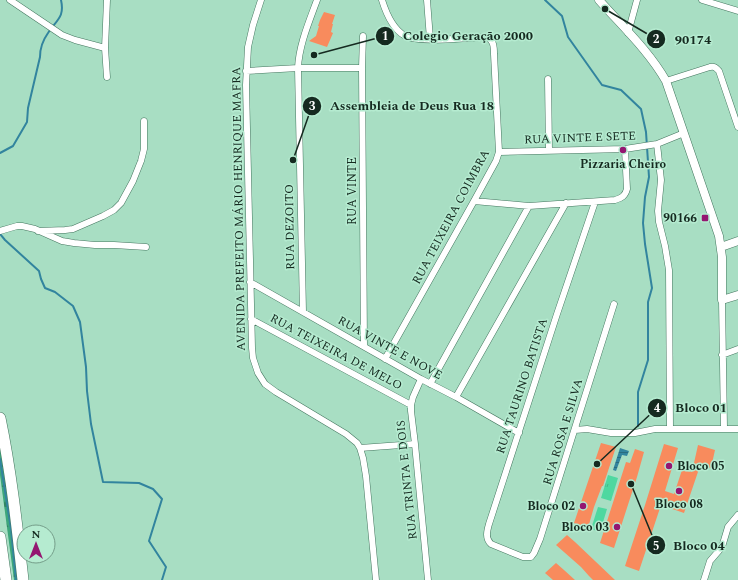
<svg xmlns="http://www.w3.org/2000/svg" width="738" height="580" viewBox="0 0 738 580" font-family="Spectral,serif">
<defs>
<pattern id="forest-firs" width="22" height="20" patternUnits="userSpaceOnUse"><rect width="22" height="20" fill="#3da67b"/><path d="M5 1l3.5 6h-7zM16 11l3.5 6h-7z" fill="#328764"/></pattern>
<pattern id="park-tufts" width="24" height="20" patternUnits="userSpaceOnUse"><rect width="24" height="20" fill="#4ed8a0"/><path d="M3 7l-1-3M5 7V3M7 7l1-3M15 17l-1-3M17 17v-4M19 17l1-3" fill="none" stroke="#43ba8a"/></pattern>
<pattern id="water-rules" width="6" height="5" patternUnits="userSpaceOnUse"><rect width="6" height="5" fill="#32849e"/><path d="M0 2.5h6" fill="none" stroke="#296c80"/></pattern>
</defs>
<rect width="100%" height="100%" fill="#a8dec3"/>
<path fill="url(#forest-firs)" d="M0,438l20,142h-6l-14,-105z"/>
<path fill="url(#park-tufts)" d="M608,475l10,3 -7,23 -10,-3z"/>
<path fill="#4ed8a0" d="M598,507l9,2 -7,23 -9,-3z"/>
<path fill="url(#water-rules)" d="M620,448l9,3 -2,5 -5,-1 -6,16 -3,-1z"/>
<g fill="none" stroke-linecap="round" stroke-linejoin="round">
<path stroke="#32849e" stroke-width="2" d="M545,0l17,16 6,21 34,48 19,5 20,19 5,23 3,45 -4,20 -2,26 2,21 7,44 -4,14v58l-10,32v34
M0,153l13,-7 14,-24 1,-14 12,-51c0,-8 3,-17 8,-24 8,-13 17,-15 13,-33
M0,234l5,6 34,31 2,8 4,9 10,4 18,14 7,16 6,45 1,24 4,33 12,58 36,1 14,6 9,10 -13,42 17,26 -4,13
M0,459l11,70 5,51"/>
</g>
<path fill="#f88b5d" d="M324,12l11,3 -3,9h1l-2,8 2,1 -6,14 -18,-6 7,-5 3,-10h-1l2,-6z
M601,443l15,4 -13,39h-1l-8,21 -6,21 -14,-5z
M664,444l14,4 -13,43 9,3 8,-24 10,2 6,-27 17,5 -4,18 -11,-2 -16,47 -23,-8 -22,66 -14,-5 20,-61z
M635,449l9,3 -7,25 -23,71 -14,-5 26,-81 4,1z
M567,535l8,7 40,38h-22l-4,-4 -8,-9 -25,-22z
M556,563l8,7 11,10h-22l-8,-7z"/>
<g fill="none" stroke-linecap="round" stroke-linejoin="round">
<defs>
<path id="street" d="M10,0l52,35 13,5 30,8
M261,0l-8,25 -5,22 -2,38 6,263 1,10 5,15 7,11 11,8 70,42 11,9 3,5 3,10 3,18 10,104
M382,0c4,13 11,29 23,36 12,7 65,2 81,1 8,2 8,11 8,17l5,98 -3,9 -22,40 -89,158
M427,0l3,39
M702,0l36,11
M628,33l9,-33
M363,36l-1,32 2,278
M246,71l52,-3h64
M107,77l-2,-29 2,-48
M548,79l1,72
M666,81l44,-14c5,-1 6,1 9,4l19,56
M657,144l4,36 -3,31 1,11 6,24 4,24 1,159
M499,152l126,-3 32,-5 27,-11
M474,201l55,5 86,-6c7,-2 10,-4 12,-11l-2,-40
M595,202l-38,112 -68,210c-2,7 -4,14 2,20l32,13h8l3,-4 6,-14 74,-235
M0,231l17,-5h5l13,3 27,12 12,2 21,2h19l32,2
M38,231l27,-1 8,-1 30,-13 11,-6 7,-7 12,-22 8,-20 3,-12v-28
M250,282l171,97 35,18 63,36
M722,300l2,128
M303,312l-5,-244c1,-23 11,-46 19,-68
M251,319l160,86
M722,355l16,-6
M421,379l-8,18 -2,8v6l4,33 13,136
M430,384l99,-178
M456,397l110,-194
M575,430l12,-1 24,4h24l20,-4h83
M360,448l55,-4
M704,580l6,-19 12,-14 6,-20 10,-12"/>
<path id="secondary" d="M599,0c23,26 50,51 67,81l53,155 3,21v43l16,-5
M721,247l17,-6"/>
<path id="highway" d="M0,418c11,53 17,108 23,162
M0,537l6,43"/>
</defs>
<use href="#street" stroke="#44765f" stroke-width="7"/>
<use href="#secondary" stroke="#44765f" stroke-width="9"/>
<use href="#highway" stroke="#44765f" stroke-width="12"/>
<use href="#street" stroke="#fff" stroke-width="6"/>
<use href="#secondary" stroke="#fff" stroke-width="8"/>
<use href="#highway" stroke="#fff" stroke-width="11"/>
</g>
<g fill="#941671" stroke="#b5ebd0" stroke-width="1.5">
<circle cx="623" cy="150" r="4"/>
<rect x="701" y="214" width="8" height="8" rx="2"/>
<circle cx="669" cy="466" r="4"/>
<circle cx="679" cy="491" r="4"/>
<circle cx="583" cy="506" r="4"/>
<circle cx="617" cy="527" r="4"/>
</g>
<g text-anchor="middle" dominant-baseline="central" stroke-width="3" stroke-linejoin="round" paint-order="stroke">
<g font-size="12" fill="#152a20" stroke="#b5ebd0">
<text transform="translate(580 138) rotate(-2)">RUA VINTE E SETE</text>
<text transform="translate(352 191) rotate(-90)">RUA VINTE</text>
<text transform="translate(239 209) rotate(-91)">AVENIDA PREFEITO MÁRIO HENRIQUE MAFRA</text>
<text transform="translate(451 217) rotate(-62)">RUA TEIXEIRA COIMBRA</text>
<text transform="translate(290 227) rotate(-91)">RUA DEZOITO</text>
<text transform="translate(390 348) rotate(29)">RUA VINTE E NOVE</text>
<text transform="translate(336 352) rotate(28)">RUA TEIXEIRA DE MELO</text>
<text transform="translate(522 386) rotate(-72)">RUA TAURINO BATISTA</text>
<text transform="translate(563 432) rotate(-73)">RUA ROSA E SILVA</text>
<text transform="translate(407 480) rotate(-96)">RUA TRINTA E DOIS</text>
</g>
<g font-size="12" font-weight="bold" fill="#152a20" stroke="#b5ebd0" text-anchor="end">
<text x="623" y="164" text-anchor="middle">Pizzaria Cheiro</text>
<text x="697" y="218">90166</text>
<text x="677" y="466" text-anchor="start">Bloco 05</text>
<text x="679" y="504" text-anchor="middle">Bloco 08</text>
<text x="575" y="506">Bloco 02</text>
<text x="609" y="527">Bloco 03</text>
</g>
</g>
<path fill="none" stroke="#152a20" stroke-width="1.5" d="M314 55L385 36M605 9L656 39M293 160L312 106M597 464L657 408M631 484L656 545"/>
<g fill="#152a20" stroke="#b5ebd0" stroke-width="1.5">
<circle cx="314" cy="55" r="4"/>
<circle cx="605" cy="9" r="4"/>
<circle cx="293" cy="160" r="4"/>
<circle cx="597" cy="464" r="4"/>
<circle cx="631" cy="484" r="4"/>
<circle cx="385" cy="36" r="10"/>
<circle cx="656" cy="39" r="10"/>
<circle cx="312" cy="106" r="10"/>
<circle cx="657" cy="408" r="10"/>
<circle cx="656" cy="545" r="10"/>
</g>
<g font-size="12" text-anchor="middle" font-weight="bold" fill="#fff">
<text x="385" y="40">1</text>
<text x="656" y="43">2</text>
<text x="312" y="110">3</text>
<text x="657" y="412">4</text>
<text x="656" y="550">5</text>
</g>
<g font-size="13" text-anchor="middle" font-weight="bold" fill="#152a20" stroke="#b5ebd0" stroke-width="3" stroke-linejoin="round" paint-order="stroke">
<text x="468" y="40">Colegio Geração 2000</text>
<text x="693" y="44">90174</text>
<text x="412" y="110">Assembleia de Deus Rua 18</text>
<text x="701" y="412">Bloco 01</text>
<text x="699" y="550">Bloco 04</text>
</g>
<g transform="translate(36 544)"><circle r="19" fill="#b5ebd0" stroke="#759e8a"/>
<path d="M0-3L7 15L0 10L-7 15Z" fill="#941671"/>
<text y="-6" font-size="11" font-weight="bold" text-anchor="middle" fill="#152a20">N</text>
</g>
</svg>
